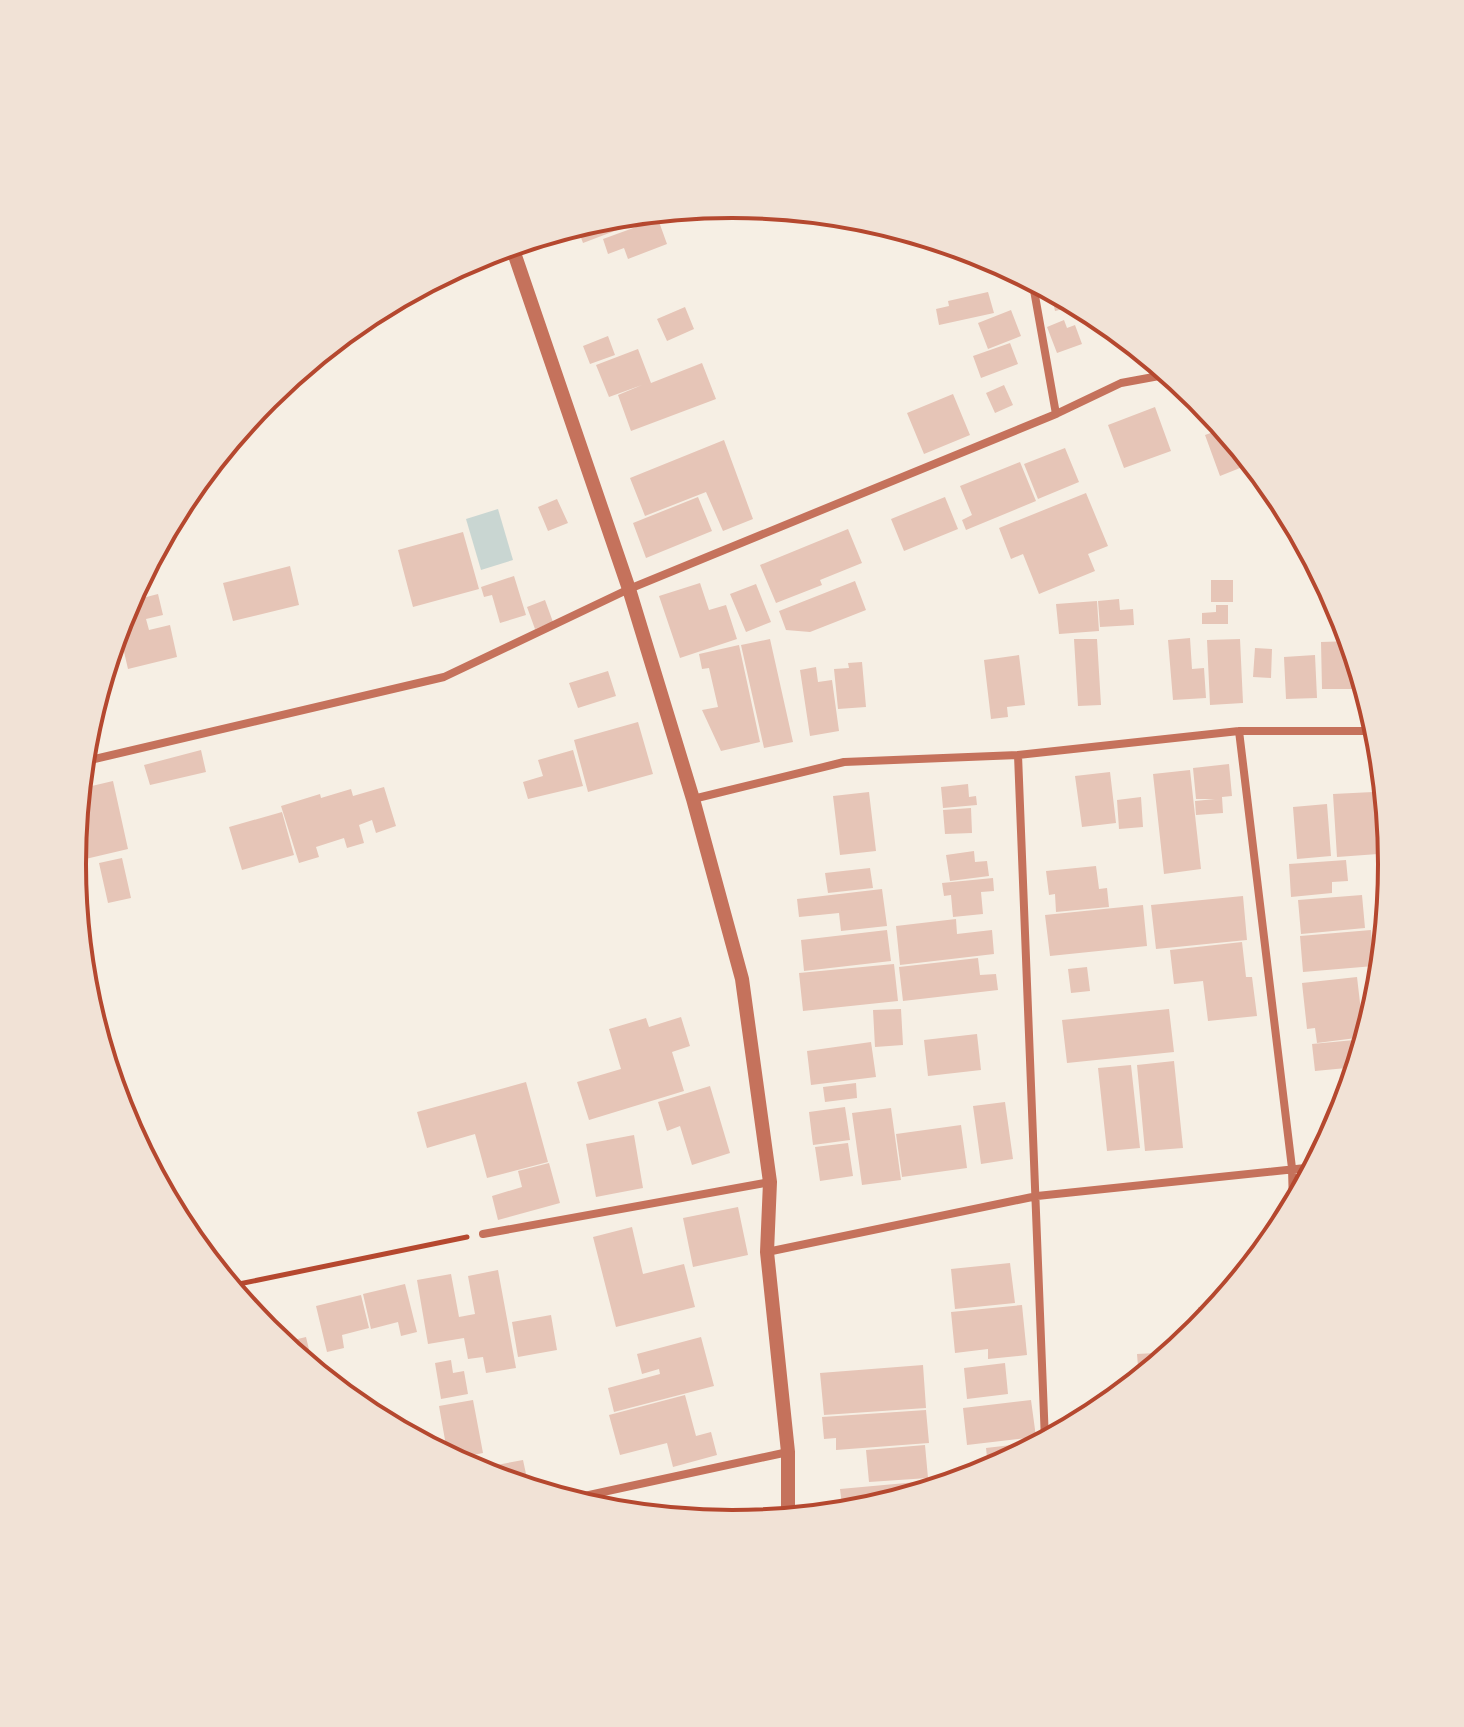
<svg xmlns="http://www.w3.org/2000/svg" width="1464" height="1727" viewBox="0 0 1464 1727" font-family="'Titillium Web',sans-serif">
<rect width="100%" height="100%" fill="#f6efe4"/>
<path fill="#c9d6d2" d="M498,509l15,51 -32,10 -15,-51z"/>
<path fill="#e6c5b7" d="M629,214l4,10 -50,19 -7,-19 28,-8z
M658,219l9,25 -39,15 -4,-11 -16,6 -5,-15z
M1050,288l30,17 -25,6z
M988,292l6,21 -55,12 -3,-16 13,-3 -1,-5z
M685,307l9,22 -27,12 -10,-22z
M1011,310l10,26 -33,13 -10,-26z
M1064,320l3,8 8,-3 7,19 -25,9 -10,-26z
M608,336l7,19 -25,9 -7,-18z
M1010,343l8,21 -37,14 -8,-22z
M638,349l13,34 51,-20 14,36 -85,32 -13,-36 24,-10 -33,12 -13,-32z
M1004,385l9,20 -18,8 -9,-20z
M953,394l17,41 -46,19 -17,-41z
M1155,407l16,44 -47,17 -16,-43z
M1225,428l11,15 9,23 -25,10 -15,-41z
M724,440l29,79 -30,12 -17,-39 -61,24 -15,-38z
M1065,448l14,34 -41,17 -14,-35z
M1020,462l16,39 -70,29 -4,-10 10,-5 -12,-29z
M1086,493l22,53 -20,8 7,17 -56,23 -16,-40 -12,5 -12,-31z
M698,497l14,34 -66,27 -13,-35z
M945,497l13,32 -54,22 -13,-32z
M557,499l11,24 -20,8 -10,-24z
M848,529l14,34 -42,17 2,5 -46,18 -16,-38z
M463,532l16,57 -66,18 -15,-57z
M290,566l9,39 -66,16 -10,-38z
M514,576l12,39 -26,8 -8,-28 -8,2 -3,-10z
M1211,580h22v22h-22z
M855,581l11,29 -56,22 -24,-2 -7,-19z
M700,583l9,27 17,-5 11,34 -57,19 -21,-62z
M756,584l15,38 -25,10 -16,-38z
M158,594l5,21 -17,4 3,11 21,-5 7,32 -49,12 -10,-43 4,-15 5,-9z
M1119,599l1,11 13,-1 1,16 -34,2 -2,-26z
M545,600l8,22 -18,7 -8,-22z
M1097,601l2,30 -40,3 -3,-30z
M1216,605h12v19h-26v-11l14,-1z
M1190,638l2,31 12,-1 2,30 -33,2 -5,-60z
M770,639l23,103 -29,6 -23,-103z
M1074,639h23l4,66 -23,1z
M1240,639l3,64 -33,2 -3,-65z
M1351,641l2,48h-31l-1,-47z
M739,645l21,97 -39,9 -19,-41 16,-3 -9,-39 -7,1 -3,-15z
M1255,648l17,1 -1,29 -18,-1z
M1019,655l6,50 -18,2 1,10 -17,2 -7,-59z
M1315,655l2,43 -31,1 -2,-42z
M862,662l4,45 -28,2 -4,-40 15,-1 -1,-5z
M816,667l2,15 14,-2 7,51 -29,5 -10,-66z
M608,671l8,25 -38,12 -9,-25z
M638,722l15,52 -65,18 -14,-52z
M201,750l5,22 -56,13 -6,-20z
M573,750l10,36 -55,13 -5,-17 20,-6 -5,-16z
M1373,753h8l3,25h-10z
M1229,764l3,32 -10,1 1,16 -27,2 -1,-14 20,-2h-19l-3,-31z
M1190,770l11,99 -37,5 -11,-100z
M1110,772l6,51 -34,4 -7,-51z
M113,781l15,68 -51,12 -3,-14 5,-58z
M968,784l1,13 7,-1 1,9 -34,3 -2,-21z
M384,787l12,39 -20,7 -4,-13 -13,5 5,18 -17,5 -3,-10 -28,9 3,10 -20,6 -18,-57 39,-12 1,4 30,-9 2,7z
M869,792l7,59 -36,4 -7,-59z
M1373,792l5,62 -41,3 -4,-63z
M1141,797l2,30 -24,2 -2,-29z
M1327,804l4,52 -34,3 -4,-52z
M1386,806l5,48 -10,1 -4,-48z
M971,808l1,25 -27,1 -2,-24z
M282,812l12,43 -52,15 -13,-43z
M974,851l1,11 12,-1 2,15 -39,5 -4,-26z
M122,858l9,40 -23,5 -9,-40z
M1346,860l2,21 -16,1v11l-41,4 -2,-33z
M1096,866l3,23 8,-1 2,19 -53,5 -1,-18 -6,1 -3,-24z
M870,868l3,20 -45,5 -3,-20z
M993,878l1,13 -13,1 2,22 -30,3 -2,-22 -7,1 -2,-13z
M882,889l5,37 -46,5 -2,-18 -40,4 -2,-18z
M1362,895l3,33 -64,6 -3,-34z
M1243,896l4,44 -91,9 -5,-44z
M1143,905l4,41 -97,10 -5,-41z
M956,919l1,15 35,-4 2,24 -94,11 -4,-39z
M887,930l4,31 -87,10 -3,-31z
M1371,930l3,36 -71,6 -3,-36z
M1242,942l4,35h6l5,39 -49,5 -5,-40 -29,3 -4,-34z
M978,958l2,17 16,-1 2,16 -95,11 -4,-34z
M894,964l4,37 -95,10 -4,-38z
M1087,967l3,24 -19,2 -3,-24z
M1357,977l7,60 -47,6 -2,-15 -8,1 -5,-46z
M901,1009l2,36 -28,2 -2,-37z
M1169,1009l5,43 -107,11 -5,-43z
M681,1017l9,29 -18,6 12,39 -95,29 -12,-38 44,-13 -12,-40 37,-11 3,9z
M977,1034l4,36 -53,6 -4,-36z
M1365,1039l-8,28 -42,4 -3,-27z
M871,1042l5,35 -65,8 -4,-34z
M1174,1061l9,87 -38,3 -8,-86z
M1131,1065l9,83 -33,3 -9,-83z
M526,1082l22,80 -61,16 -12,-44 -48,14 -10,-36z
M856,1083l1,15 -32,4 -2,-15z
M710,1086l20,67 -38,12 -12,-39 -13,5 -9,-29z
M1005,1102l8,57 -32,5 -8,-58z
M845,1107l5,33 -37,5 -4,-33z
M891,1108l10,72 -39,5 -10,-72z
M961,1125l6,43 -65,9 -6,-43z
M634,1135l9,53 -47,9 -10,-53z
M848,1143l5,33 -33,5 -5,-34z
M549,1163l11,40 -62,17 -6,-24 30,-9 -4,-16z
M738,1207l10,48 -55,12 -10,-49z
M632,1227l11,47 41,-10 11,43 -79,20 -23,-90z
M1010,1263l5,40 -60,6 -4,-40z
M498,1270l18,98 -30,5 -3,-16 -15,2 -4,-21 -36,6 -11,-64 34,-6 8,43 16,-3 -7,-38z
M405,1284l12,48 -16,4 -3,-14 -27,7 -8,-35z
M361,1295l8,33 -27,7 2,13 -17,4 -11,-46z
M1022,1305l5,50 -39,4v-10l-33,4 -4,-41z
M1219,1306l-19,23 -2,-22z
M551,1315l6,35 -39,7 -6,-35z
M306,1337l6,25 -6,1 -25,-20z
M701,1337l13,49 -100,26 -6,-24 52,-14 -1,-5 -17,5 -5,-20z
M1173,1352l-14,11 -20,16 -2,-25z
M451,1360l2,13 11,-2 4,23 -27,5 -6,-36z
M1005,1363l3,31 -41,5 -3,-31z
M923,1365l3,43 -102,7 -4,-42z
M685,1395l11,41 15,-4 6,23 -44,12 -6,-24 -47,12 -11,-40z
M473,1400l10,53 -30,6 -5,-2 -9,-51z
M1031,1400l5,37 -69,8 -4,-37z
M926,1410l3,33 -93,7v-12l-12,1 -2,-22z
M1030,1443l1,6 -53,26 -1,-7 11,-1 -2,-19z
M925,1445l3,33 -59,4 -3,-32z
M523,1460l6,28 -42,-12 -1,-9z
M928,1481v9l-68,21 -17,2 -3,-24z"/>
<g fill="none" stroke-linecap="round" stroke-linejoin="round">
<path stroke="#b5482f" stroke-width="5" d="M229,1286l238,-49"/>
<path stroke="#c5725c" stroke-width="8" d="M1032,279l24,135
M1239,731l53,437 1,39
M1018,755l27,686
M82,762l362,-85 185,-88 427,-175 65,-31 49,-9
M693,799l151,-37 174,-7 221,-24h139
M483,1234l287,-52
M767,1252l270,-56 278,-29
M566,1500l222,-48"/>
<path stroke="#c5725c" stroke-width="14" d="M511,244l118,345 64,210 49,180 28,203 -3,70 21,200v66"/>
</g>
<path d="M0 0H1464V1727H0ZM86 864a646 646 0 1 1 1292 0a646 646 0 1 1-1292 0Z" fill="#f1e2d6" fill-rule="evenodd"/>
<path fill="none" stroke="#b5482f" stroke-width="4" d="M86 864a646 646 0 1 1 1292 0a646 646 0 1 1-1292 0Z"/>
</svg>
